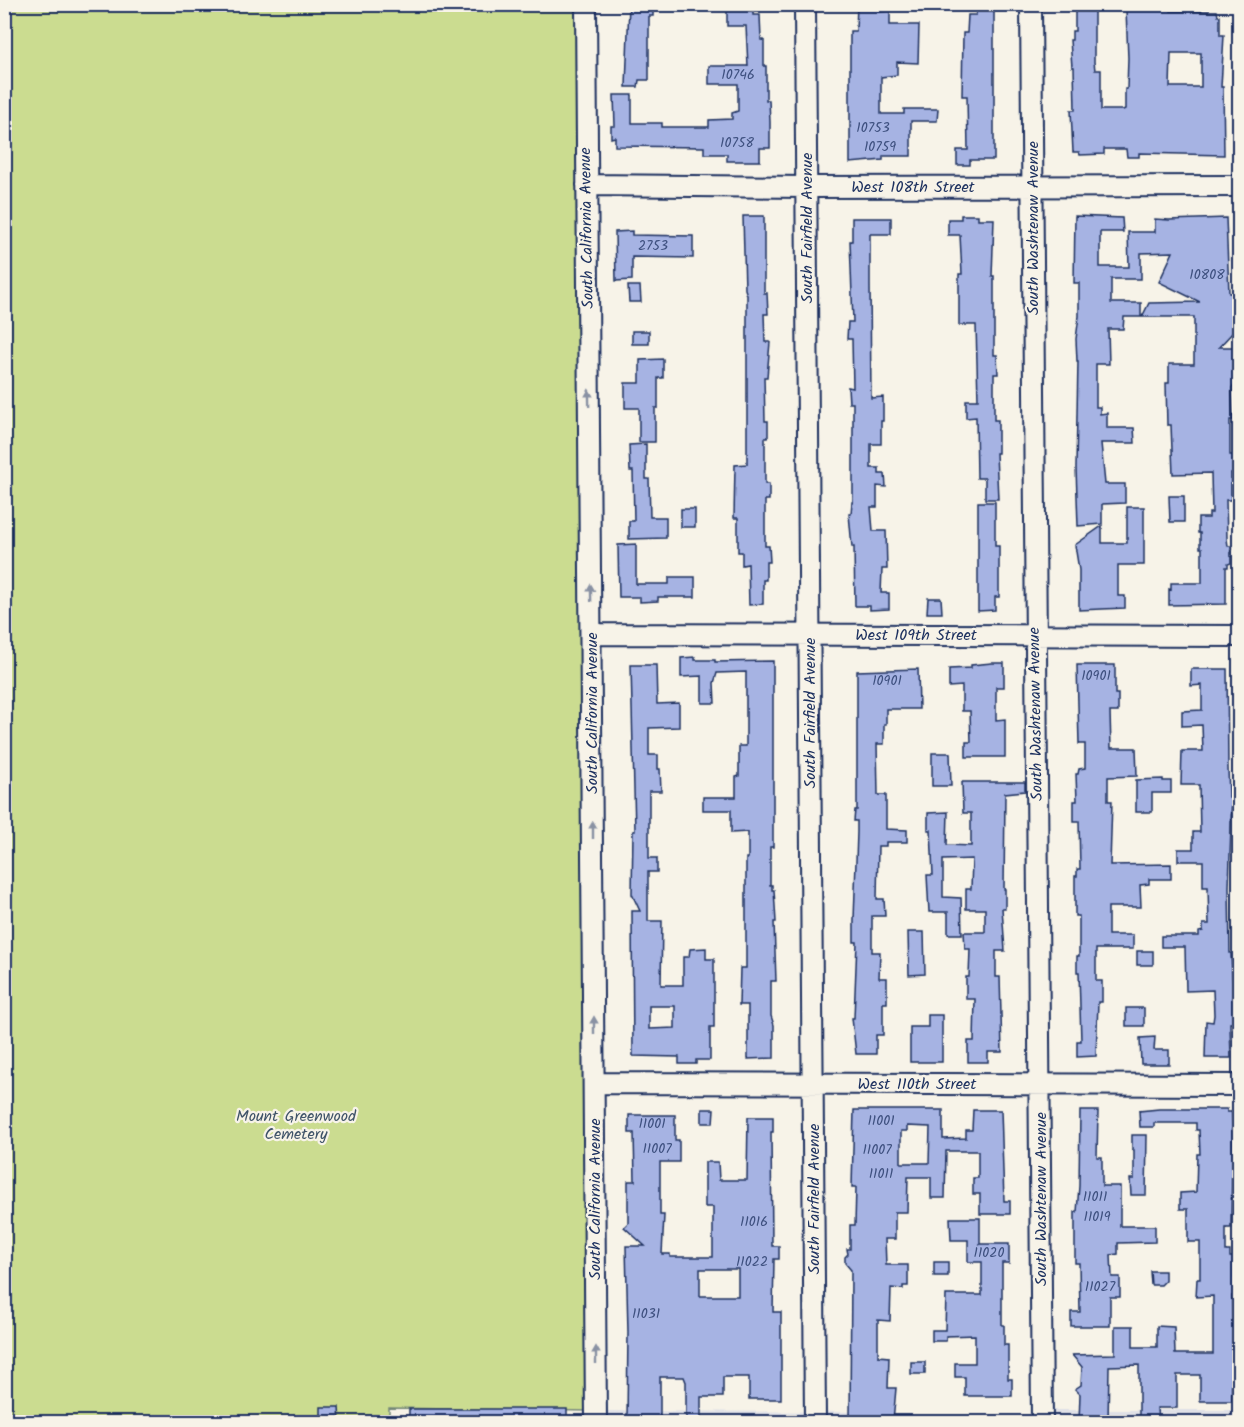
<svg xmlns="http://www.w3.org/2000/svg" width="1244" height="1427" viewBox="0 0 1244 1427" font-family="Kalam,sans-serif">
<rect width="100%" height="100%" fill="#f7f3e8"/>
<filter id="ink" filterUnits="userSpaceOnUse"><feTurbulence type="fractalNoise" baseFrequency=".0167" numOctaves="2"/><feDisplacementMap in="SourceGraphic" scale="12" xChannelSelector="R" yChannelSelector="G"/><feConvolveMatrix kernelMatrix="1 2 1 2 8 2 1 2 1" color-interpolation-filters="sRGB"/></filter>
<g filter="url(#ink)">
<path fill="#dfe0e6" d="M1053,1410h186v12h-186z
M591,1411l273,1v10h-273z"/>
<path fill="#cbdc90" stroke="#738677" stroke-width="1.5" d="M5,5h573l13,1406 -202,-3v14h-384z"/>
<path fill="#a6b3e3" stroke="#1b2f5e" stroke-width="1.5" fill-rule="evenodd" d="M629,4h24v12h-4v64h-10l-1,7h-12z
M734,4h19v11h7l1,25h3v26h2v34h3l1,22v26h-10v13h-33v-7h-23v-7l-89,-1v-9l-4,1v-12h4l-1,-31h18v28h30v4h47v-7l23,-1v-6l6,-2v-27h-29v-18h39l-2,-40h-19v-17l7,1z
M857,4h21v8l12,-1v14h29l-1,38 -21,-1v13l-16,2v37h23v-5h34l-1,12h-26v35h-28v4l-33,3v-132h6z
M1154,4h17v7h46l1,5h2v19h4l-3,52h2l1,68 -85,-2v4h-12l-1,-8h-22v5l-24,1 -1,-3h-6l-2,-42h4l-1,-43h-2l-2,-27h2v-9h3v-22h2v-3h17v56l1,8h6v40h22l2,-1v-20h2l1,-31 -2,-48h28zM1171,53h30v34h-31z
M976,8h18v152h-24v5h-13v-15h11l-1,-54h-5l1,-63h4l1,-18h8z
M961,215h17v4h16l-2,57h2v79h3l1,19h-4v46h4v33h-2l2,46h-13v-21h-8l-1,-61 -10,1v-18h12l-2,-75h-17v-51h3l-2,-39h-12v-16h13z
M743,216h21v77h3l1,21h-4l1,28h5l-3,35h-3l1,44h3v17h-3v46h4v16h-4v46h4l1,16h-4v18h-3v24l-14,1 -1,-41 -6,1v-13h-4v-34h-4l1,-53 12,-1v-169l-2,-6z
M1075,216l47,2 1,14h-23v35h29l-1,-35h27v-13l14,1 57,-2 3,75h4l1,30v8l-15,16h15v37l-2,4 1,32h-3v35h5v18h-4v27h-5l1,39 1,7h3v17l-3,1v3h-2v37l-57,1v-16l2,1v-7h31v-35h-2v-15h-2v-15h11v-5h3l-1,-40 -38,1 -2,-49h-4l-1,-42h3v-19h25v-47h-52l7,-14 51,-1 -41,-20 14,-30 -32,1v26h-30v24h30v14h-17l-1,12h-15l1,35h-13v43h4v7l7,-1v15h27l1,15h-34l4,41h20v19l-23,1v20l-24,2 -2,-58 2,-107h-1l-1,-22 3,-23v-33h-5z
M852,218h39v16h-21v51l1,113 12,-1v24h-2v23h-10v24h8v6h6l1,13 -9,-1v21h-6l2,24h13l1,38h-5l-1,24h8v16l-19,1v-4h-15l-1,-59h-2l-3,-33h2l1,-12h1v-99h-4l-1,-16 5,1 -1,-49h-5l1,-17h5l-3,-81h2z
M632,231v4l61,1v22l-61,-1v23l-16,1 -1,-49z
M628,286h12l1,16h-12z
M632,331h17v13h-17z
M663,359v19h-5v30h-3v34h-16v-34h-14v-25h15v-23z
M646,444v35h3l1,38h16v21l-37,1v-18h5l-1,-50h-3l-1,-26z
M1169,496h15v26h-14z
M978,502h17v44h4v51h-4v13l-17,1z
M1127,507h17v58h-26v31h7v12l-46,2v-40l-4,-25 27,-19v17h25z
M681,509h14v18h-14z
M636,544v40h33v-7h26v20h-37v4l-18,1v-5h-21l-1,-52z
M928,598h13l1,15h-15z
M695,657v3h20v2l58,-1v186h-3v38h2v5h2l2,32h-2l2,59h-5v35l3,9v33l-26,1v-54h-9l1,-37h6v-110h2v-26l-17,1v-23h-28v-13h33v-20l3,-1v-30h7v-74l-29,1 -3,10 1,20h-13v-27l-21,1v-19z
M992,663h12v24h-8v33l9,-1v38h-39v-15h5l-1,-31h-8v-25l-13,1v-18l22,-1v-3z
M631,665h25l1,39 22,-1v24l-30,1v27h9v14h2l1,22h-12v67h8v14h-9v49h14l-1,64h22v-28h6l1,-8 16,-1v11h8v68h-4v33h-14v4h-17v-7l-46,-1 -1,-145h8l-8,-17 1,-63h2zM649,1006h26v22l-26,1z
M1077,665h38v29h3v18h-8l1,36h25l1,28 -29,1v24h4l-2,64 61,-1v15h-22v5l-9,1 1,22h-33v28h25v14h-37v32h6v21h-4l-2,54 -19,1v-16h4l-2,-69h-2v-16h2v-40h-4v-40h2v-7h3l-1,-48h-5v-20h3l-1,-27h2l1,-5 6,-1v-24h-6z
M918,669l1,40h-33v15h-2v20h-7l1,51h8v34l21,1v12h-21v4h-8l-1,53h7l1,17h-13v36h8l-1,26h8v25h-4v32h-7v19h-20l-4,-36h2l3,-76h-3v-22l3,-88v-11h-3l1,-11h2v-139z
M1191,669h36l1,99 1,29h3l-3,90 1,66h1l2,34v36h-3l1,35h-26l1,-37 7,1 1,-7 -1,-25 -27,1 -1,-44h-24v-11h38v-4l4,-1v-7h6l-1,-37h-5v-26h-25v-12h15v-17h7l-1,-47h-18l1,-34h21l-1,-26 -20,1v-15l20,-1v-25l-11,1z
M932,753h18l1,33h-19z
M1163,779v2h8v12h-19v19h-16v-32z
M962,782h63v9l-20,2 -1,96h1v19h-3l3,43h-9v26h4l2,75h-14v10h-20v-21h6l1,-42h-9v-22h3l1,-28h-5l-1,-17h21v-23h-19v-20h5l1,-30 -29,1v37l18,1 1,36h-14v-22h-19l-2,-37h6l-2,-45h-3v-17l20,-1 -1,33 24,1v-33h-8z
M908,932h16l1,42 -16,1z
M1137,951h16v14h-16z
M1126,1008h18v18h-18z
M928,1015h14v47h-32v-35h18z
M1155,1037l-1,13h15v14h-28l-1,-26z
M702,1109h12l-1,14h-11z
M1159,1109h68v3h5l2,42h3v18h-5l-1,56h-5v23h4v6h4v21h4v18h-6l2,77h-2v28h-32v-26h-23v33h-20l1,14h-19v-57l-30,1 -1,56h-29l1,-28 -5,-5 6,-4 1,-18 -10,-12 43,-1v-28h18v21h24v-21l17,1 1,27h38v-58l-17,1 1,-18h3v-37h-12v-33h-8v-16l16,-1 1,-38h3l-1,-24h-3v-7h-42v4h-14l-1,-16z
M854,1110h89v29l23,-1v-8h6l1,-20h28l3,91h6v13h-30v-20h-7v-16h5v-27h-32l-1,47h-14v-21h-23l-1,35h-12v27h-10l1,26h22v21h-5v3l-12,-1 -1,33 -12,-1v36l11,1 -1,31h8l-3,34h-43l1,-152 -6,-7v-6l3,-3 -1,-5h3v-24h5l1,-38h-4zM907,1126l23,1 -1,36h-28v-32h6z
M1080,1111h18l-1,46h5v29h18v40h35v16l-37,1v11l-7,1 1,22h8v20h-10v29h-39v-14h9l-1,-49h-4v-51h2l2,-26z
M629,1115h46v25h4v22h-19v53h4l-2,39h8v3h43v-50h-8v-45h13l1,18h28l1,-63h25v15h-2l1,114h7v13h-5l-1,53h8v87h-32v-22h-26v20h-22v25h-15v-40l-2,-5h-24v45h-33l1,-90 -2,-86h19l-21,-19 4,-4v-42h7l-1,-48h-5zM700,1269h38v27h-38z
M1132,1135h15l-1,60h-15l-1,-16h4v-29h-2z
M950,1218h30v26h29v19h-7v62h2v20h4v34h4v17h-47v-19h-10v-14h20v-28l-29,1v5h-14v-11h13l1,-35h36v-33h-14v-22h-17z
M934,1262h14v14h-14z
M1150,1271h15v10l-4,4h-10z
M911,1362h14v12h-14z
M321,1407h18l1,15h-19z
M409,1409h158v13h-158z"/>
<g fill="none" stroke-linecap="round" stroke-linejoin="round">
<defs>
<path id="minor" d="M586,4l10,1418
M805,4l10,1418
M1031,4l11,1418
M587,185l220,2 433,-1
M592,634l648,2
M594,1083l646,2"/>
</defs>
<use href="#minor" stroke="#1b2f5e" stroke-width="24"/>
<use href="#minor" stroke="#f7f3e8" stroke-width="20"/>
</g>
<defs><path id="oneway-solid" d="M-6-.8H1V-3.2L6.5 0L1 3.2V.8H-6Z" transform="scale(1.5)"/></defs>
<g fill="#8991a3">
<use href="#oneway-solid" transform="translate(589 398) rotate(-91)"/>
<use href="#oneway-solid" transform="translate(591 593) rotate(-91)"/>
<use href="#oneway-solid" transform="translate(593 830) rotate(-90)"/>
<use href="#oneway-solid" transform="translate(594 1025) rotate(-90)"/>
<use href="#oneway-solid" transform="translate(596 1355) rotate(-90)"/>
</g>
</g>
<g text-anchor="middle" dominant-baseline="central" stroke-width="4.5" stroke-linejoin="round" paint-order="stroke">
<g font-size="14" fill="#3e507f">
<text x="738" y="75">10746</text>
<text x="873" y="128">10753</text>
<text x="737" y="143">10758</text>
<text x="880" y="147">10759</text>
<text x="653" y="246">2753</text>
<text x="1207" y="275">10808</text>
<text x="1096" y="676">10901</text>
<text x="887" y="681">10901</text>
<text x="881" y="1121">11001</text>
<text x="652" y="1124">11001</text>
<text x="657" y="1149">11007</text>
<text x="877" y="1150">11007</text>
<text x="881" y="1174">11011</text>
<text x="1095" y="1197">11011</text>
<text x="1097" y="1217">11019</text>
<text x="754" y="1222">11016</text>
<text x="989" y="1253">11020</text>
<text x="752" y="1262">11022</text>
<text x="1100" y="1287">11027</text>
<text x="646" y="1314">11031</text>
</g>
<g font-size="16" fill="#1b2f5e" stroke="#f7f3e8">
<text x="913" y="187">West 108th Street</text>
<text transform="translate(587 228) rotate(-91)">South California Avenue</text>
<text transform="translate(807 228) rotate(-90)">South Fairfield Avenue</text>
<text transform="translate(1033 228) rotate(-90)">South Washtenaw Avenue</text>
<text x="916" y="635">West 109th Street</text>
<text transform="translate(592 713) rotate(-90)">South California Avenue</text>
<text transform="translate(810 713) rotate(-90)">South Fairfield Avenue</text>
<text transform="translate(1036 714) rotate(-91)">South Washtenaw Avenue</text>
<text x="917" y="1084">West 110th Street</text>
<text transform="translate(595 1199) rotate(-90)">South California Avenue</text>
<text transform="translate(814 1199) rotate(-90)">South Fairfield Avenue</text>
<text transform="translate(1041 1199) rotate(-90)">South Washtenaw Avenue</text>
</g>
<g font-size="16" fill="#3e5268" stroke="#f7f3e8">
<text x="296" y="1116">Mount Greenwood<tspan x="296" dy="18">Cemetery</tspan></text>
</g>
</g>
<rect width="1244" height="1427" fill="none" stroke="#f7f3e8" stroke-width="24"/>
<rect x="12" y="12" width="1220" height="1403" fill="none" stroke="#1b2f5e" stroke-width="2" filter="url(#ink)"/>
</svg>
